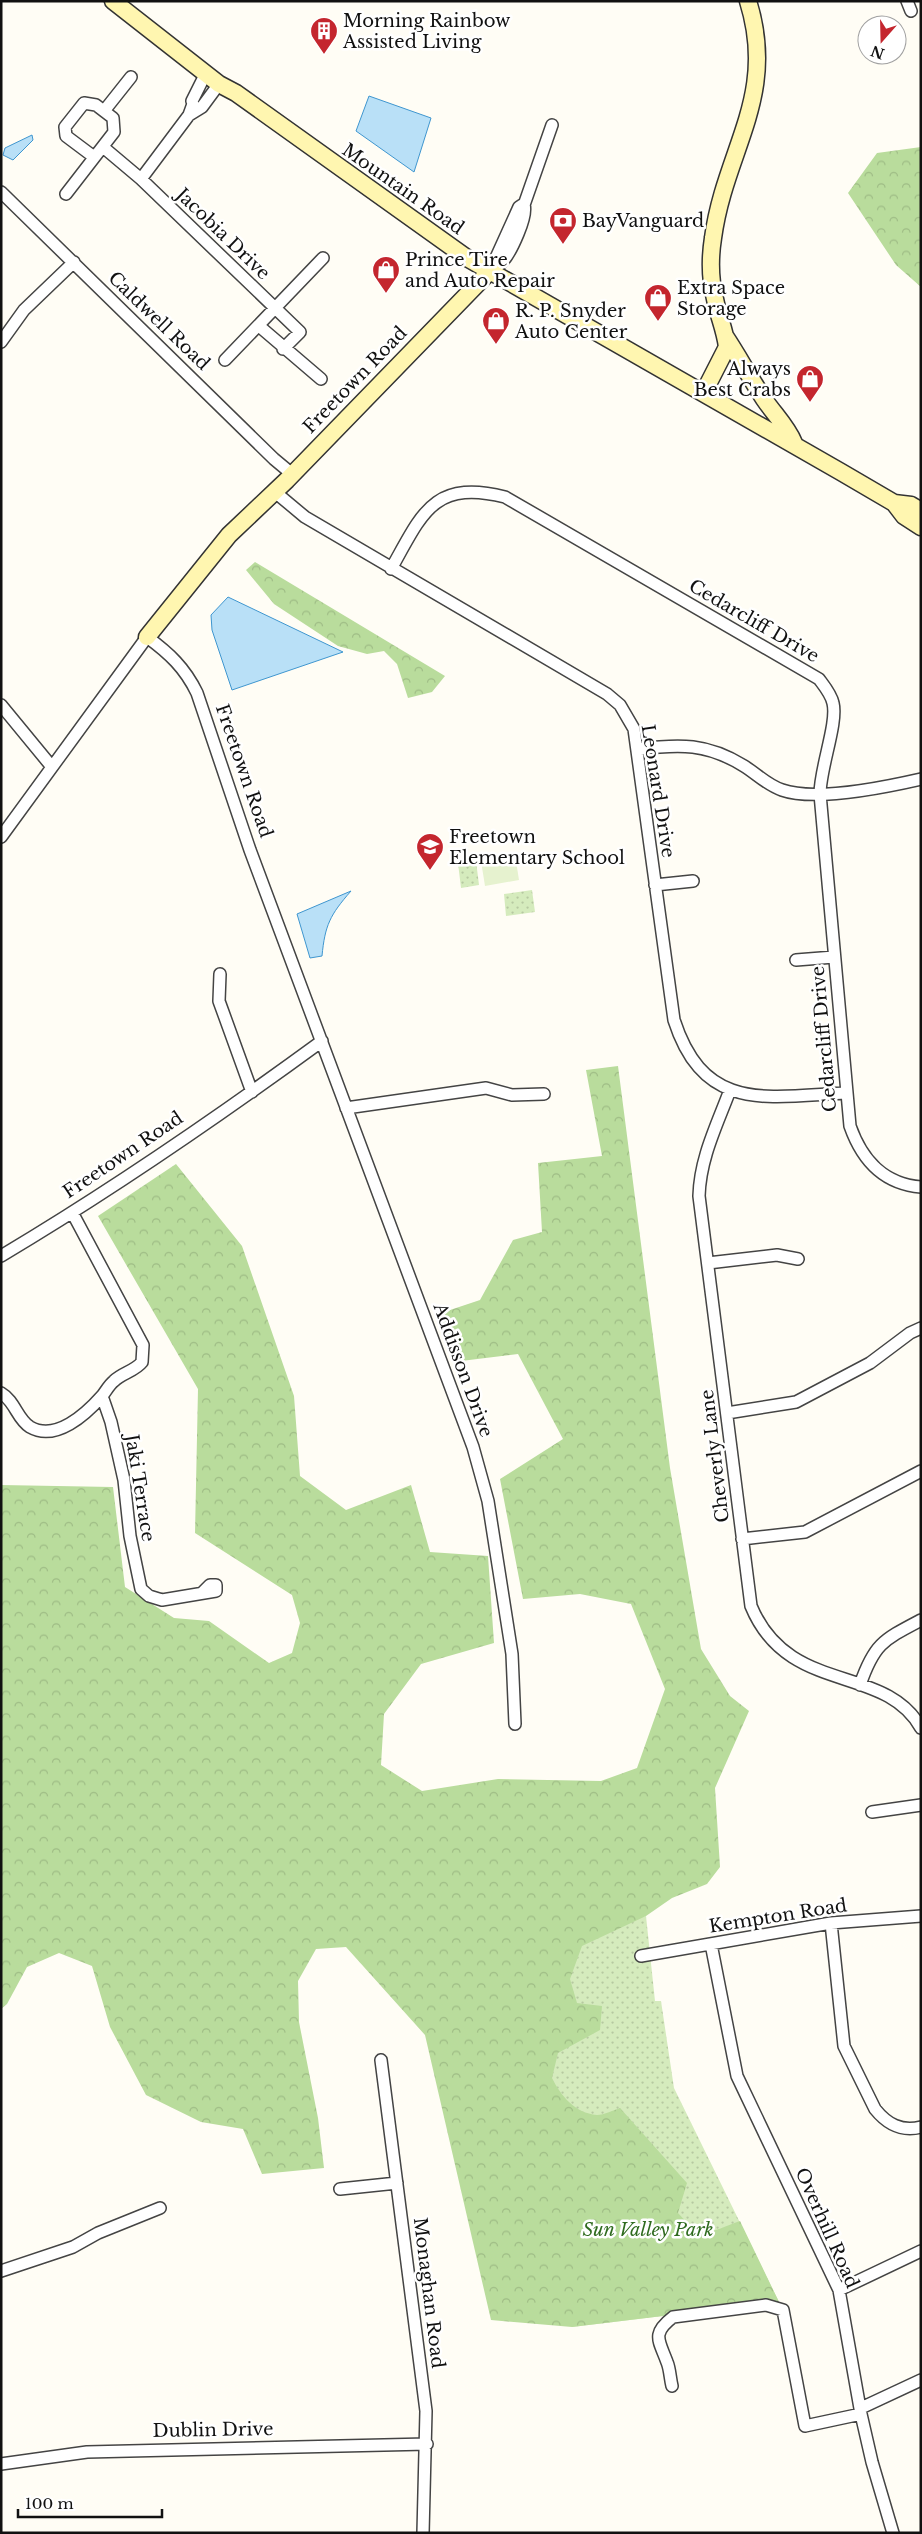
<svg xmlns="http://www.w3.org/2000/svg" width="922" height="2534" viewBox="0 0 922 2534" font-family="'Libre Baskerville',serif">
<defs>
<pattern id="green-dots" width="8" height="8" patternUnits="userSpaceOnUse" patternTransform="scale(1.25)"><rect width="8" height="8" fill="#d5ebbd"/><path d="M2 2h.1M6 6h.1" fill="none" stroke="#b6c8a1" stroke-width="1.8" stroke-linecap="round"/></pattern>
<pattern id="forest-crowns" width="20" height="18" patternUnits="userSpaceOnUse" patternTransform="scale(1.25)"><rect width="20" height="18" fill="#b9dc9c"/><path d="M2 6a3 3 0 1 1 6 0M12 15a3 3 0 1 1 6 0" fill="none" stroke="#9ebc85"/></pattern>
</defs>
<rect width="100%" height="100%" fill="#fffdf5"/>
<path fill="url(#green-dots)" d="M476,861l3,24 -18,3 -3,-25z
M532,890l3,22 -29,4 -2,-22z
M646,1916l9,85h6l13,87 105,214 -207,25 -51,-393z"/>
<path fill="url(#forest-crowns)" d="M921,147v140l-25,-22 -48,-72 29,-40z
M255,562l190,114 -13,16 -24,6 -11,-34 -13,-13 -17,3 -29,-8 -64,-42 -28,-34z
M618,1066l52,402 31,181 29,47 19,15 -34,77 5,79 -13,17 -35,14 -26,18 -64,30 -12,33 7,24 25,3 -2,24 -42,23 -6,25c9,18 23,35 45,37 7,0 17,-5 23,-7l67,75 -9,30c25,28 31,19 62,8l39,81 -207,25 -81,-7 -66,-285 -79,-88 -30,2 -18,32 1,41 19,96 6,50 -62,6 -19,-45 -42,-7 -55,-27 -36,-68 -18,-61 -33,-13 -32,14 -20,37 -6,5v-524l112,2 12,100 49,31 35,3 60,42 23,-10 8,-30 -8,-28 -97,-62 3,-144 -100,-173 78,-52 66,82 52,150 6,80 46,34 65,-25 19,67 58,4 6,87 -73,21 -37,50 -3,51 41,26 76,-12 103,2 36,-13 28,-79 -34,-85 -51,-10 -57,5 -23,-120 63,-40 -45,-85 -65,8 -18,-47 45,-15 33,-60 29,-8 -4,-69 64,-7 -16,-86z"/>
<path fill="#e6f2cf" d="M515,855l4,25 -34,6 -4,-25z"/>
<path fill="#b9e0f7" stroke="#3f96cf" d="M369,96l62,22 -17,54 -58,-41z
M32,135l1,5 -20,20 -10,-5 2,-7z
M228,597l115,55 -111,38 -20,-60 -1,-15z
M351,891c-21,24 -26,34 -29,65l-12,2 -13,-44z"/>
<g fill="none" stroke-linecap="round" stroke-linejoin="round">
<defs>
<path id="street" d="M907,1l4,10
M104,111l27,-34
M189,115l13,-8 17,-23
M103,147l38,32 159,153 -17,17
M141,179l48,-64 4,-11 -1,-3 14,-28
M1,192l273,267 18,15
M66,194l48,-62 -1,-14 -17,-13 -12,-2 -19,24 1,9 28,21
M490,271c4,-3 10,-6 13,-10 8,-9 25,-45 21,-56l28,-80
M490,271l29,-64 3,-2
M259,326l62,53
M1,342l23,-32 50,-48
M225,360l98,-102
M275,492l30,25 302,177 13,11 14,24 40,291c30,93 93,77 172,73
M391,569c31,-55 42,-90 114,-72l314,182c6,8 12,15 14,24 5,20 -13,65 -13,91l30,332c12,34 33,58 71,61
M1,705l51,62
M638,749c42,-5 69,-6 106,17 13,8 23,19 38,24 34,12 104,-3 139,-11
M1,837l146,-200c22,16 38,31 50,56l53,157 223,597 15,54 24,153 3,70
M655,885l38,-4
M796,960l38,-3
M220,974l-1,27 33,91
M730,1090c-13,35 -30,68 -31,106l52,410c37,90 134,57 170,122
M346,1108l140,-20 26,7 32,-1
M1,1256c111,-66 217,-139 321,-215
M708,1263l69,-8 21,4
M1,1393c14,8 16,26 29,34 26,15 56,-13 72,-31 4,-5 7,-11 12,-15 8,-8 21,-10 28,-19l1,-17 -70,-131
M102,1396l9,26 13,58 6,56 11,53 8,7 13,4 54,-9v-6h-6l-7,7
M727,1413l69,-11 74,-39 40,-30 11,-5
M742,1539l63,-7 116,-61
M860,1685c14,-41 23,-45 61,-65
M872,1812l49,-7
M831,1923l13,123 31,63c12,15 26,23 46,18
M711,1944l26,132 102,214 22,124 11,48 21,71
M641,1956l190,-33 90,-7
M381,2060l45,351 -3,122
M340,2189l57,-6
M1,2271l72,-24 25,-14 62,-25
M839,2290l82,-39
M672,2386c-2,-8 -2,-17 -5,-24 -8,-22 -16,-28 6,-45l93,-12 17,5 22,116 56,-12
M861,2408l60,-28
M1,2464l86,-12 340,-8"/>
<path id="secondary" d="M113,1l106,83 17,9 231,165 374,214 53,31 10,13 17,11
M725,336c14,21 25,42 39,63 10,15 23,27 30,44
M704,392l23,-45c-2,-17 -9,-32 -12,-48 -5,-20 -5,-42 -2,-61 12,-89 65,-141 35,-237
M894,503l17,2 10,6
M147,637l82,-102 58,-55 203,-209"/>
</defs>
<use href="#street" stroke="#444" stroke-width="14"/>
<use href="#secondary" stroke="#333" stroke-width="19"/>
<use href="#street" stroke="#fff" stroke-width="11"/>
<use href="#secondary" stroke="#fff6b0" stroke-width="16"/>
</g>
<defs>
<symbol id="building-pin" viewBox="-11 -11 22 30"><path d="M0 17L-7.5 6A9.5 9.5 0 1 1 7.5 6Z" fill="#c4262e" stroke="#fff"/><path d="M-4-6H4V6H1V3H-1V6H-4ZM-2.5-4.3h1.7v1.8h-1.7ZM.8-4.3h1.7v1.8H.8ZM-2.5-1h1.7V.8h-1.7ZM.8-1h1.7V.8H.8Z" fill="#fff"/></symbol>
<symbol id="bank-pin" viewBox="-11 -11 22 30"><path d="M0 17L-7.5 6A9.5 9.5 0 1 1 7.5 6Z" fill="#c4262e" stroke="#fff"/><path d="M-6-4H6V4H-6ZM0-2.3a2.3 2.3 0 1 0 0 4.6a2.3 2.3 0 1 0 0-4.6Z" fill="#fff"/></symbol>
<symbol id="shop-pin" viewBox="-11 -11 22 30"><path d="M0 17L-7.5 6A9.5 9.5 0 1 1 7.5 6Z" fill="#c4262e" stroke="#fff"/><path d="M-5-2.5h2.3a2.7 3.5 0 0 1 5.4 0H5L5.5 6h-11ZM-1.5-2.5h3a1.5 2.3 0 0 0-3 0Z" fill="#fff"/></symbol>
<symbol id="school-pin" viewBox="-11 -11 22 30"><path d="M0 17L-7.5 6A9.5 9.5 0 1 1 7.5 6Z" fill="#c4262e" stroke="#fff"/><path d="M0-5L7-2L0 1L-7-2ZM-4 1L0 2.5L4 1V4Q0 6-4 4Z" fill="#fff"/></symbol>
</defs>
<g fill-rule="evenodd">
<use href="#building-pin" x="308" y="15" width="32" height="43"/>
<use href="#bank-pin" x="547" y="205" width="32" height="43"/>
<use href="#shop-pin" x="370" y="254" width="32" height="43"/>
<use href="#shop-pin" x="642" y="282" width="32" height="43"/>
<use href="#shop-pin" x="480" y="305" width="32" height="43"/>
<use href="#shop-pin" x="794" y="363" width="32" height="43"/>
<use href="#school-pin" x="414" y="831" width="32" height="43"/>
</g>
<g text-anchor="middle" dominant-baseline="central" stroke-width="5" stroke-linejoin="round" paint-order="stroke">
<g font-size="18" fill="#111" stroke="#fff" text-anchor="start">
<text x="343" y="21">Morning Rainbow<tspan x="343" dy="21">Assisted Living</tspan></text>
<text x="582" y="221">BayVanguard</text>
<text x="405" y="260">Prince Tire<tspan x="405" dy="21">and Auto Repair</tspan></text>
<text x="677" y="288">Extra Space<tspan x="677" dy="21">Storage</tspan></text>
<text x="515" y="311">R. P. Snyder<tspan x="515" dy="21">Auto Center</tspan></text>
<text x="791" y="369" text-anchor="end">Always<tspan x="791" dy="21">Best Crabs</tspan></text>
<text x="449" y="837">Freetown<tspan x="449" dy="21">Elementary School</tspan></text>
</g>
<g font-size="18" fill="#111" stroke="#fff">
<text transform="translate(403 189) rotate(35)">Mountain Road</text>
<text transform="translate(223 234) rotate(44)">Jacobia Drive</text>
<text transform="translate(159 321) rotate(44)">Caldwell Road</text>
<text transform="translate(355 380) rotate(-46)">Freetown Road</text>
<text transform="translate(754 621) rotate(30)">Cedarcliff Drive</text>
<text transform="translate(244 771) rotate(71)">Freetown Road</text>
<text transform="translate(658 791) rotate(81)">Leonard Drive</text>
<text transform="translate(824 1039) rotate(-95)">Cedarcliff Drive</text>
<text transform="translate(123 1155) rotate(-34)">Freetown Road</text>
<text transform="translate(463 1370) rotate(70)">Addisson Drive</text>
<text transform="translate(715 1456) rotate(-97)">Cheverly Lane</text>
<text transform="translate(140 1488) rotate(81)">Jaki Terrace</text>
<text transform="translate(778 1916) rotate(-9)">Kempton Road</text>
<text transform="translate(827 2228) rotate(66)">Overhill Road</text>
<text transform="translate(429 2293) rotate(83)">Monaghan Road</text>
<text transform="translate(213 2430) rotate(-1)">Dublin Drive</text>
</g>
<g font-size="18" font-style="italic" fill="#2f6b1f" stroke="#fff">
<text x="648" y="2230">Sun Valley Park</text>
</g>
</g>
<rect width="922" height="2534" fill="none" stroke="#111111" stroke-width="5"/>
<g transform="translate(882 40) rotate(200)"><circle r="24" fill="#ffffff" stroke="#a0a0a0"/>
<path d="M0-4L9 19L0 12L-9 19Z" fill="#c4262e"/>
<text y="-8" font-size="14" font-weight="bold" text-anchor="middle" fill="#111111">N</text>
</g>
<path d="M18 2509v8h144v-8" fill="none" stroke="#111111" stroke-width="2.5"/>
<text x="25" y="2509" font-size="15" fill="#111111" stroke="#ffffff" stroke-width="4" paint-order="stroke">100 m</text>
</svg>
